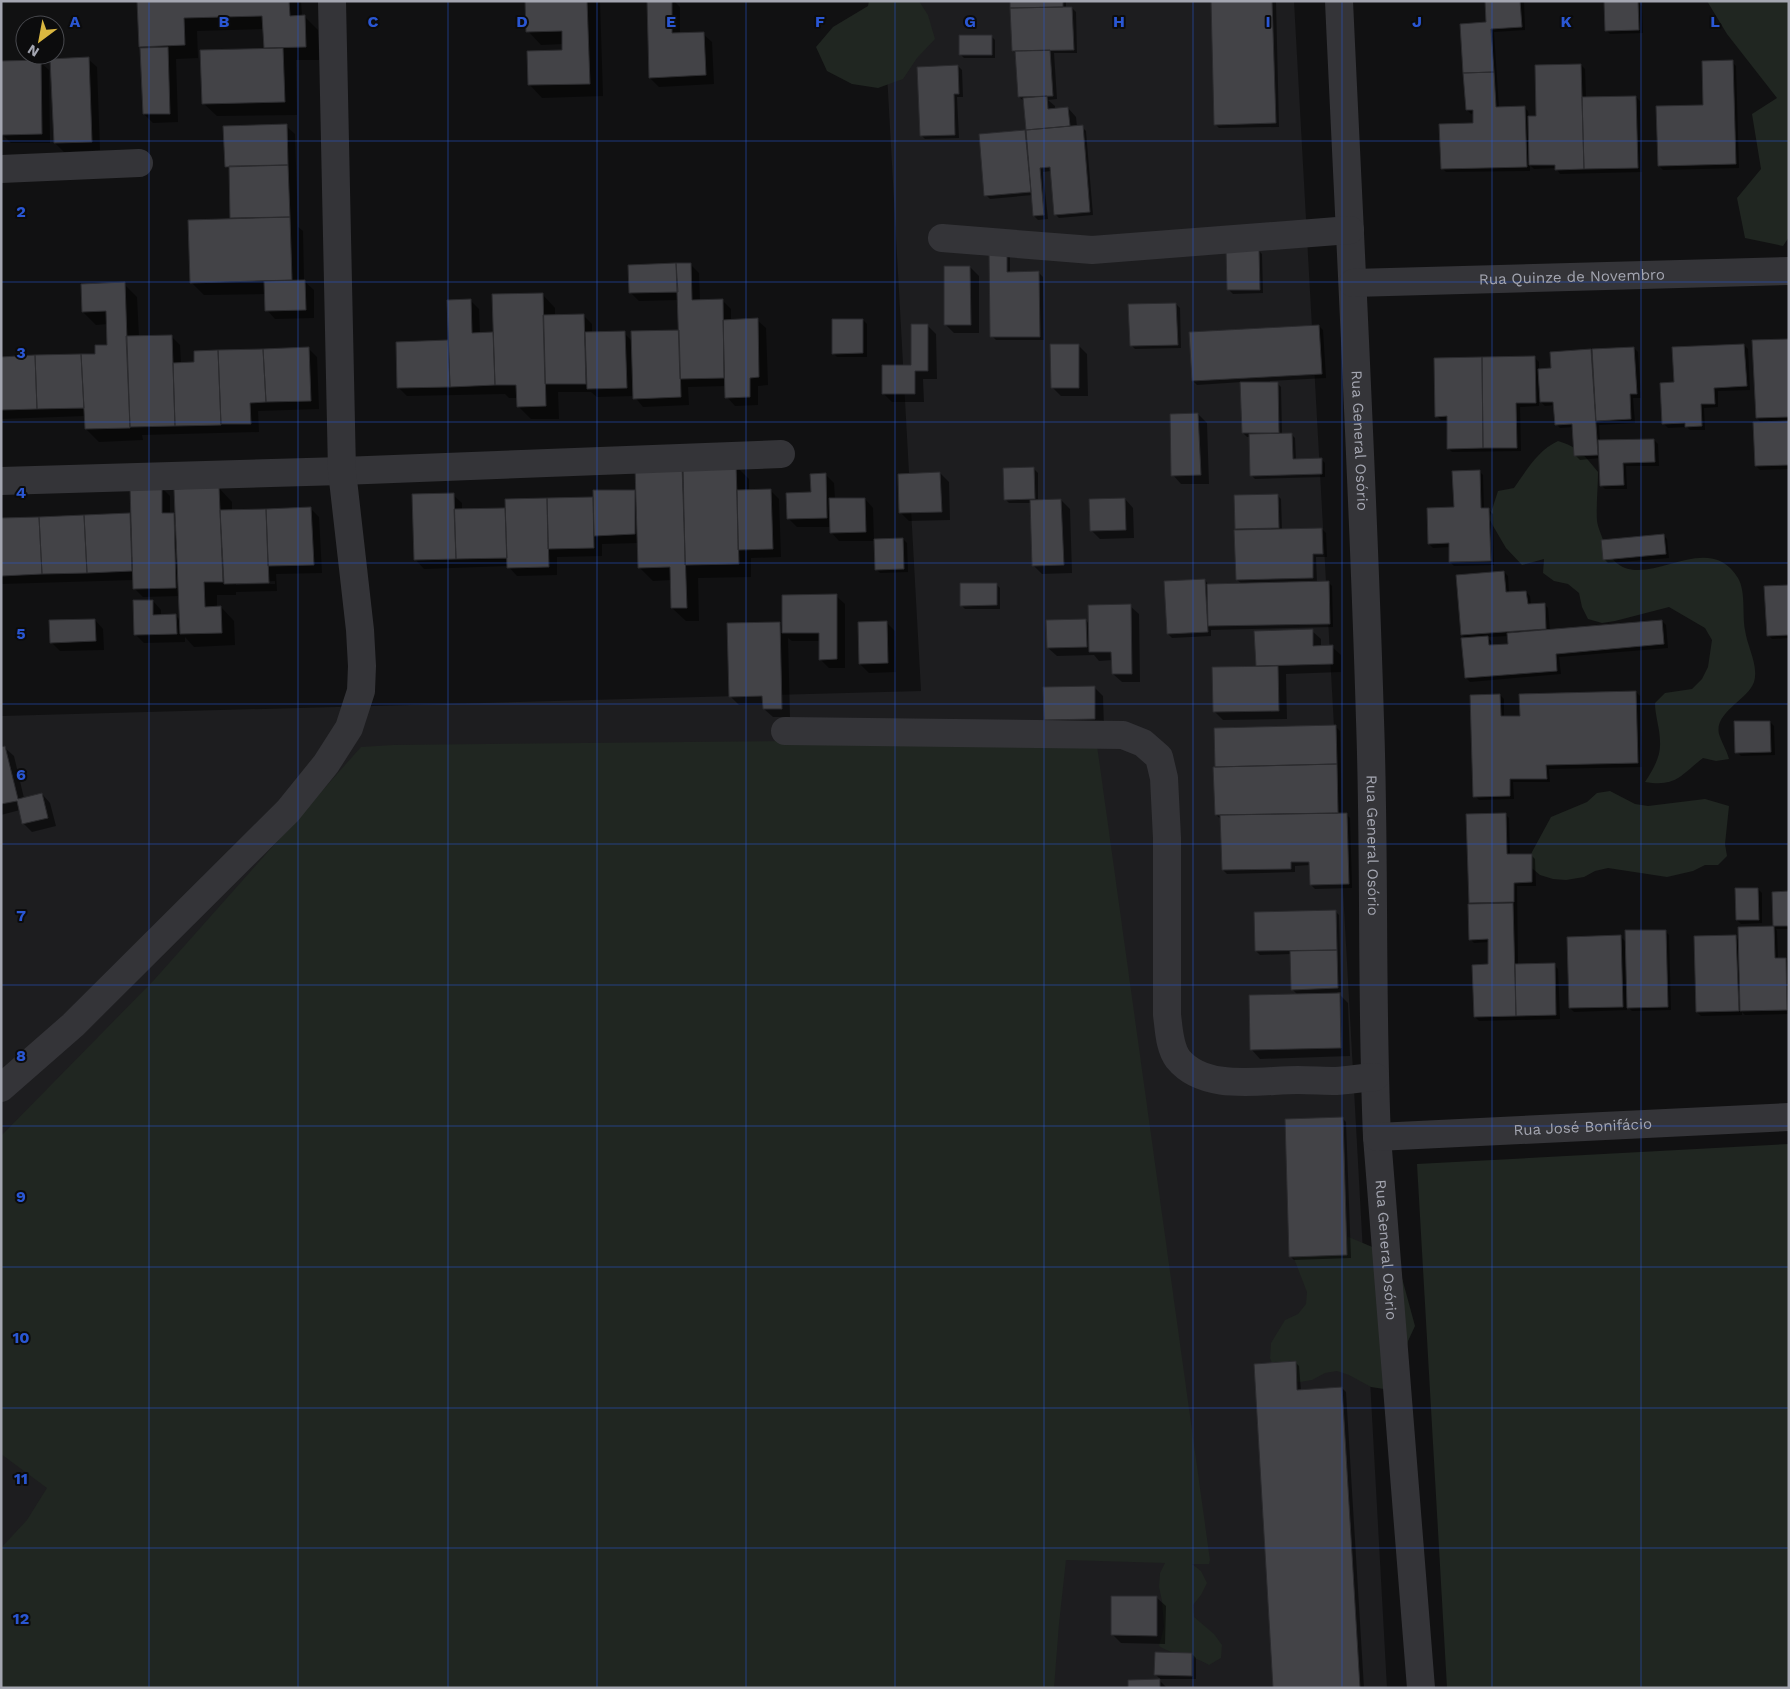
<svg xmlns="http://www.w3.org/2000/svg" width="1790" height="1689" viewBox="0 0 1790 1689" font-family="'Work Sans',sans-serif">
<rect width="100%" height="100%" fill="#111112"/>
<path fill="#1d1d1f" d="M883,1h411l93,1687h-1386v-972l920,-25z"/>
<path fill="#202621" d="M869,1h50l9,14 7,24 -18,19 -14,21 -25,9 -26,-4 -25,-13 -11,-24 17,-20 35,-21z
M1707,1h82v236l-6,9 -38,-8 -8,-40 24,-29 -9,-55 25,-16 -50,-64z
M1558,441c21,6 27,15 40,31 0,16 -2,33 -1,49 1,7 5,15 7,22 25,69 99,-23 134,35 8,14 4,36 7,52 2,16 14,36 9,52 -6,18 -40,30 -35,52 2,7 8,17 10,25l-13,2 -13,-3c-23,18 -27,29 -58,24 8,-12 16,-26 15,-40 0,-14 -5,-26 -5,-39l10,-10 27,-4 10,-10 6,-12 4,-27 -7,-12 -36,-21 -54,14 -13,2 -14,-4 -6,-12 -3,-14 -11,-9 -14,-3 -11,-8 1,-14 -22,6 -16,-17 -17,-29 9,-28 16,-3c13,-18 23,-37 44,-47z
M1096,738l114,822 -1,4h-17l9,7 6,12 -6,12 -8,10 1,12 20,17 8,11 -1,13 -12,7c-18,-11 -32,-8 -50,-19l5,-19 -2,-26 -3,-14 1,-14 5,-10 -99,-3 -7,64 -5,64h-1053v-140l26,-28 20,-32 -46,-34v-318l153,-156 207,-233 32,-2z
M1610,791l25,13 13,2 57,-7 24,7 -4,38 2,12 -9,9h-13l-12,6 -26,6 -59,-9 -13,3 -11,6 -18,3 -13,-1 -13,-4 -12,-10 4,-13 19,-35 36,-15 10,-9z
M1789,1144v544h-342l-30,-524z
M1337,1232l40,17 22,18 16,59 -7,15 -5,29 -19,19 -13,-2 -22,-12 -12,-4 -12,2 -13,7 -12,2 -13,-2 -13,-11 -4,-11 1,-15 14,-23 13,-6 8,-10 1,-12 -14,-36z"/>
<path fill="#0007" fill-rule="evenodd" d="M138,1h163l1,15h2l14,14 1,30h-23l1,55 -80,1 -14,-13 62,-54 -1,-20 -67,2 1,27 -22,1 2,63 -25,1 -9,-9z
M527,1h73l3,95 -61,2 -13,-14 35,-33 -1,-7 -22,1 -13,-14z
M649,1h25l6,6v27h23l9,8 2,42 -55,3 -9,-9z
M1011,1h55v7h6l4,4 1,41h-23l3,46 -9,1 7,6v3l13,-1 8,9 1,10h5l4,4 7,84 -34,3 -4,-4 -4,-43 -8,1 5,47 -10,1 -4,-4 -1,-21 -43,4 -4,-4 38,-64 3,3 -3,-33 -5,-4 -3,-43 -3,-3z
M1212,1h64l3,126 -60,1 -4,-4z
M1486,1h38l1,29 -31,2 5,76 25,-1 4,4 1,6h8l44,-52 4,4 1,29 50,-1 4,4 2,71 -82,2 -4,-6 -22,1 -4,-4v6l-84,1 -4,-4 32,-44v-11l-3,1 -4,-4 20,-87z
M1638,2l4,4 1,27 -33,1 -4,-4z
M991,36l4,4v18h-31l-4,-4z
M88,59l9,8 3,83 -36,2 -9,-9z
M40,62l9,8 1,73h-39l-9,-9z
M1732,62l4,4 3,102 -76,2 -4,-4 45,-60z
M958,66l4,4 1,27h-6l2,41 -34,1 -4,-4z
M286,126l9,8 3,93 5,4 1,50 10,9v28l-39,1 -8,-9 -1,-16 -62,1 -13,-13 42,-62 -2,-2 -1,-47 -4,-5z
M1258,250l4,4 1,39 -30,1 -4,-4z
M991,252l19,4v17h29l4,4 1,63h-48l-4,-4z
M690,264l9,9 1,28 22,-1 9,9v12l26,-1 9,8 2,57 -10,1v19l-23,1 -8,-9 -1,-11 -38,1 1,18 -46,2 -9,-11 -37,1 -6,-5h-33l1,27h-28l-13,-13v-8h-9l-4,-4 -98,2 -9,-9 -1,-44 52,-2 21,-41 9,9 1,25h15l47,-40 13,14v8l28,-1 9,9v9h32l8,8 48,-10 -1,-31 -40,1 -9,-9z
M970,267l9,9v57h-25l-9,-9z
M124,284l13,13 2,40 32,-1 9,9 1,19 15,-1 -1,-11 113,-4 9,9 2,52 -61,2 1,21 -117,3 1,5 -44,2 -13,-13 -1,-13 -84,3v-61l96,-3 12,-9 -1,-22 -12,1 -13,-13z
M1176,304l4,4 1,40 -46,1 -4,-4z
M863,320l4,4v33h-30l-4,-4z
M927,325l9,9 1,45h-14l1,23h-32l-9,-9 30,-27z
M1319,326l4,4 3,48 -56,3v2h7l4,4 1,47h9l4,4 1,22 25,-1 4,4v14l-70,2 -4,-4 -1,-38h-3l-4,-4 -1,-51 -45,3 -4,-4z
M1789,340v129l-29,1 -4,-4 6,-43 -5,-5z
M1078,345l9,9 1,42h-27l-9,-9z
M1744,345l4,4 2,41 -32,1v16l-14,1 1,22h-15l-3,-3 -19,1 -4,-4 11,-40z
M1634,348l4,4 3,46h-8l2,25 -36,2 1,16 54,-1 4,4 1,22h-33l1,23h-22l-4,-4 -1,-27 -20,2 -4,-4 -2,-29 -14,1 -4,-4 -1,-19 -10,1 -6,-6v6l-19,1 1,44 -69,1 -4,-4v-28h-7l-4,-4 98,-58 4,4v8l14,-1 -1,-16z
M1198,414l9,9 2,61h-28l-8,-9z
M736,466l13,13v12h22l8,8 2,58 -30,1v19l-53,1 1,43h-13l-14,-13v-28l-19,1 -13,-13 -1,-25 -37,1v12l-45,1v18l-40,1 -9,-10 -84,3 -8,-9 37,-65 9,8v7l45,-1 -1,-9 88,-2 40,-7 4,3 -1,-26z
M1034,469l4,4v28l23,-1 9,9 2,64 -30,1 -9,-9 -2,-62h-22l-4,-4z
M1479,471l4,4 1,35h5l4,4 1,51 -40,1 -4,-4v-15l-17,1 -4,-4z
M940,473l9,9 1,38 -41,1 -9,-9z
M826,475l8,8 1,16h30l8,9 1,32 29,-1 4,4 1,29 -28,1 -4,-4v-28h-37l-8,-9v-5h-34l-9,-9 24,-25z
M161,487l9,9v18h4l3,3 42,-29 13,14v9l79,-2 8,8 3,56 -46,1 1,17 -41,1v3h-19v13l4,-1 13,14 1,24 -41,2 -9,-10v5l-41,1 -9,-9 18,-33 8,9v6l14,-1 6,6 -1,-25 -37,1 -9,-9v-8l-133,4v-65l131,-4zM275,581v3l-39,1v-2z
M1277,495l4,4 1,31 40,-1 4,4 1,24h-11l1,26 11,-1 4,4 1,41 -122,3v6l-39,2 -4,-4 37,-54 3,4h34l-5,-4 -1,-84z
M1125,499l8,9 1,30 -34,1 -9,-9z
M1663,535l4,4 2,19 -61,5 -4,-4z
M1504,572l4,4 1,17 17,-1 4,4 1,9 13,-1 4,4 2,23 112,-10 4,4 2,23 -109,9 2,17 -91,8 -4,-4v-39l-4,-4zM1509,636l1,9 -18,1 -1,-5 -4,-4z
M996,584l4,4v21h-35l-4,-4z
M1789,586v52l-17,1 -4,-4z
M836,596l9,8v64h-16l-9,-9v-18h-28l-4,-3 2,79h-17l-9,-8v-4h-25l-9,-9 50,-73 3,4z
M1130,606l9,8 1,68h-18l-9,-8v-14l-14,1 -5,-6 -37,1 -9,-8 38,-28 3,4z
M95,620l8,9 1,21 -44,1 -8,-8z
M886,622l9,9 1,41 -27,1 -9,-9z
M1312,631l9,8v8h11l9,8v17l-55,2 1,45 -64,1 -8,-8 42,-45 -1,-35z
M1094,687l9,9 1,32h-50l-9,-8z
M1636,692l4,4 2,71 -93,2 1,13h-37l1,17 -35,1 -4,-4 25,-101 4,4v18h17z
M1770,722l4,4 1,29 -34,1 -4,-4z
M1336,727l4,4 2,83h4l4,4 2,70 -37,1 -4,-4 -1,-20 -15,1v6l-68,2 -4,-4 -2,-51 -5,-4z
M5,748l9,8 10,42 18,-4 8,9 6,23 -24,6 -9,-9 -3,-13 -19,5v-66z
M1505,814l4,4 1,38 21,-1 4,4 1,27h-19l1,79h36l4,4 2,50 -81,2 -4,-4 15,-51 -1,-24 -15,1 -4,-4 3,-34 -3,-3z
M1758,889l4,4v30l-21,1 -4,-4z
M1789,892v37h-13l1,2 1,29 8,-1 3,3v52l-44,1 -3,-3v3l-41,1 -4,-4 39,-75 3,3v-12l37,-1 -2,-2z
M1335,911l4,4 2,77h-4l11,11 2,53 -90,3 -8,-9 46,-55 -6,-6 -1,-35 -31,1 -4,-4z
M1665,931l4,4 2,75 -39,1 -5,-5v4l-53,2 -4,-4 51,-71 5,5z
M1342,1118l4,4 5,136 -57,2 -4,-4z
M1295,1362l4,4 2,25 41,-3 4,4 18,296h-89z
M1157,1598l9,8 -1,38 -44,-1 -8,-8z
M1192,1654l4,4v21h-36l-4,-4z
M1159,1680l8,8h-38z"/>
<path fill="#434347" stroke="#2b2b2e" d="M137,1h152l1,15 15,-1 1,32 -42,1 -2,-32 -78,2 1,27 -46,2z
M525,1h62l3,83 -62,1 -1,-34 35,-1v-19l-36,1z
M647,1h25v32l32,-1 2,43 -57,3z
M1010,1h53v6l-53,1z
M1211,1h61l4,122 -62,2z
M1485,1h35l2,26 -31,2 3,43 -31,1 -3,-49 26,-2z
M1604,1h34l1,29 -34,1z
M1063,7h9l2,43 -62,1 -2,-43z
M959,35h33v20h-33z
M168,47l2,67h-27l-3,-66z
M283,48l2,54 -83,2 -2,-54z
M1050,50l3,46 -35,1 -3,-46z
M89,57l3,85 -38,1 -4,-84z
M41,60l1,74 -41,1v-74z
M1733,60l3,104 -78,2 -2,-60 47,-1 -1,-44z
M1581,64l3,105 -29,1v-5h-26l-1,-49h8l-1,-51z
M958,65l1,29h-5l1,41 -35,1 -3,-69z
M1494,72l2,35 29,-1 2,61 -86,2 -2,-45 34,-1v-13h-7l-3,-37z
M1047,96l1,13 20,-2 2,19 -44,4 -3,-32z
M1636,96l2,72 -54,1 -2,-72z
M287,124l1,41 -63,2 -2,-41z
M1083,125l7,87 -36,3 -4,-48 -10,1 4,47 -11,1 -7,-86z
M1025,130l6,62 -47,4 -5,-62z
M288,165l2,52 -60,1 -1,-52z
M290,217l2,63 -102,3 -2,-63z
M1226,249h33l1,41h-33z
M989,251h18v21l32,-1 1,66h-50z
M676,263l2,29 -49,1 -1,-28z
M676,263h15l1,37 31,-1 1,79 -44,1z
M944,266h26l1,59h-27z
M305,280l1,30 -41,1 -1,-30z
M125,282l5,146 -45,1 -4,-75h14v-9h12l-1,-34 -24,1 -1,-28z
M543,293l3,113 -29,1 -1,-22h-21l-3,-91z
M471,299l1,34 21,-1 2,53 -45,2 -3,-87z
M1176,303l2,42 -48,1 -2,-42z
M584,314l2,70h-41l-2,-69z
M758,318l1,59 -9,1v19l-25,1 -2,-78z
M832,319h31v34l-31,1z
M911,324h17v47h-13v23h-33v-29h29z
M1319,325l3,49 -130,7 -3,-49z
M679,330l2,67 -48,2 -2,-68z
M625,331l2,57 -40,1 -2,-57z
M172,335l3,91 -45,1 -4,-91z
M1789,339v78l-33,1 -4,-78z
M448,340l2,47 -53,1 -1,-46z
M1050,344h29v44h-28z
M1744,344l3,42 -33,2 1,16h-14l1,22 -17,1v-4l-23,1 -2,-41 14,-1 -2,-35z
M309,347l2,54 -45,1 -3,-53z
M1634,347l3,47h-7l1,25 -35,2 -4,-72z
M263,349l3,53 -16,1 1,21h-30l-3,-74z
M1591,349l7,106 -24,1 -2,-32 -17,1 -2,-23h-13l-2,-33 13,-1 -1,-16z
M218,350l3,75 -46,1 -2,-63 21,-1v-11z
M81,354l3,54 -47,1 -2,-54z
M35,355l2,54 -36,1v-53z
M1535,356l1,47h-20l1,45h-34l-1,-91z
M1482,357l1,91 -36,1v-33l-12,1 -1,-59z
M1240,382h38l1,51h-37z
M1198,413l3,62 -30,1 -1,-62z
M1789,421v44l-34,1 -2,-44z
M1292,433l1,26 29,-1v16l-72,2 -1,-42z
M1654,439l1,23 -32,1 1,22 -24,1 -2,-46z
M736,464l3,100 -54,1 -2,-99z
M682,466l5,142h-16l-1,-41 -32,1 -3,-101z
M1034,467l1,32 -31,1 -1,-32z
M1480,470l1,38h8l2,53 -42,1v-19l-21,1 -1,-36 27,-1 -2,-36z
M940,472l2,40 -43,1 -1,-39z
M826,473l1,45 -40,1 -1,-26 25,-1 -1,-18z
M162,486v27h12l2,75 -43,1 -3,-102z
M219,487l4,95h-19l1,25 16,-1 1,27 -42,1 -6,-145z
M771,489l2,60 -35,1 -1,-60z
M593,490h42v44l-41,2z
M454,493l2,66 -42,1 -2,-66z
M1278,494l1,34 -44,1 -1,-34z
M593,497l1,51 -46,1 -1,-51z
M547,498l2,69 -42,1 -2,-69z
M829,498h36l1,34 -36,1z
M1125,498l1,32 -36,1 -1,-32z
M1061,499l3,66 -32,1 -2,-66z
M311,507l3,58 -46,1 -2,-57z
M505,508l2,50 -51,1 -2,-50z
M266,509l3,74 -45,1 -4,-74z
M130,513l2,58 -45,2 -3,-58z
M84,515l3,58 -45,1 -3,-57z
M39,517l3,57 -41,2v-58z
M1322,528l1,26h-10v24l-77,2 -2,-50z
M1664,534l2,20 -63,6 -2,-20z
M903,538l1,31 -29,1 -1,-31z
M1504,571l2,21 20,-1 2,13 17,-1 1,26 -85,6 -5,-60z
M1205,579l3,53 -41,2 -3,-53z
M1329,581l1,43 -122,2 -1,-42z
M960,583h37v22l-37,1z
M1789,585v50l-22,1 -3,-50z
M837,594v65l-18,1v-27h-37v-38z
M133,600h20v15l23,-1 1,20 -43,1z
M1131,604l1,70h-20l-1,-22h-22l-1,-47z
M95,619l1,22 -46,2 -1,-23z
M1086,619l1,28 -40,1 -1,-28z
M1662,620l2,24 -108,10 1,17 -92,7 -4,-40 27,-2 1,9 19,-1 -1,-11z
M887,621l1,42 -29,1 -1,-42z
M780,622l2,87h-19l-1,-13 -33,1 -2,-74z
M1313,629v17l20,-1v19l-77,2 -2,-35z
M1278,666l1,45 -66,1 -1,-45z
M1095,686v33l-51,1 -1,-33z
M1636,691l2,72 -92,2 1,14h-37v17l-37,1 -3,-102 30,-1 1,22h19l-1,-22z
M1734,721h36l1,31 -36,1z
M1336,725l1,39 -122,3 -1,-39z
M5,746l13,53 24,-6 6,25 -26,6 -5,-23 -16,3v-57z
M1337,764l1,49 -123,2 -2,-48z
M1347,813l2,71 -39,1 -1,-23h-18v7l-69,1 -2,-55z
M1506,813l1,41h25v28l-18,1v19l-45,1 -3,-89z
M1735,888h23l1,32h-23z
M1789,891v35h-16l-1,-34z
M1513,903l3,113 -42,1 -2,-52 16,-1v-25l-19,1 -1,-36z
M1336,910l1,40 -82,1 -1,-39z
M1774,926l1,32h11l1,52 -47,1 -2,-84z
M1625,930h41l2,77 -41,1z
M1621,935l2,72 -54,1 -2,-71z
M1736,935l3,76 -43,1 -2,-76z
M1337,950l1,38 -47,2 -1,-39z
M1555,963l1,52 -40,1 -1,-52z
M1340,993l1,55 -91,2 -1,-55z
M1343,1117l4,138 -58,2 -4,-138z
M1296,1361l1,29 45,-3 18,301h-87l-19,-324z
M1111,1596h46v40l-46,-1z
M1155,1652l37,1v23l-38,-1z
M1160,1679v9h-32v-8z"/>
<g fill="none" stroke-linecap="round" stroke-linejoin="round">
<g stroke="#343438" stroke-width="28">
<path id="s1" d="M1339,1c11,240 24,479 31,719 5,139 1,278 7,417l44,551"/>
<path d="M1,169l138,-6"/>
<path d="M942,238l150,12 258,-20"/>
<path id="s2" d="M1353,283l436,-12"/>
<path d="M1,481l341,-10 439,-17"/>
<path d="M785,731l338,4 20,8 16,14 5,21 3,60v177c2,14 2,32 11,44 27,33 83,21 120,21 13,0 26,1 38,1 13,-1 26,-3 39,-4"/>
<path d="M1,1088l72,-63 215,-214 38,-47 23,-36 12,-37 1,-25 -2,-36 -18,-159 -10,-470"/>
<path id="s3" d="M1377,1137l412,-20"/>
</g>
</g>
<path fill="none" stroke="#2a57d4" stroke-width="1" stroke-opacity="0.55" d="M149,1v1687M298,1v1687M448,1v1687M597,1v1687M746,1v1687M895,1v1687M1044,1v1687M1193,1v1687M1342,1v1687M1492,1v1687M1641,1v1687M1,141h1788M1,282h1788M1,422h1788M1,563h1788M1,704h1788M1,844h1788M1,985h1788M1,1126h1788M1,1267h1788M1,1408h1788M1,1548h1788"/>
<g text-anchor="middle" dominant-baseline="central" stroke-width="4" stroke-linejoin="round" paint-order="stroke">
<g font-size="15" fill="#a4a6b1" stroke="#0c0c0d">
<text stroke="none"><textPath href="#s2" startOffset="219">Rua Quinze de Novembro</textPath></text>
<text stroke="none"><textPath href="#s1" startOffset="440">Rua General Osório</textPath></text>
<text stroke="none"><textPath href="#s1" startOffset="845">Rua General Osório</textPath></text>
<text stroke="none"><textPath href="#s3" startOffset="206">Rua José Bonifácio</textPath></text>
<text stroke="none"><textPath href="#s1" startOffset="1250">Rua General Osório</textPath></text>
</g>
</g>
<g font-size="16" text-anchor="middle" font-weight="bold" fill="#2a57d4" stroke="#0c0c0d" stroke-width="4" stroke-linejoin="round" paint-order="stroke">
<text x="75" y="27">A</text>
<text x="224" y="27">B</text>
<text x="373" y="27">C</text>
<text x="522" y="27">D</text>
<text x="671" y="27">E</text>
<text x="820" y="27">F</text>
<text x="970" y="27">G</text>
<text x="1119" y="27">H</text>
<text x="1268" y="27">I</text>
<text x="1417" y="27">J</text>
<text x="1566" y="27">K</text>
<text x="1715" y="27">L</text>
<text x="21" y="217">2</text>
<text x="21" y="358">3</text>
<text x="21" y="498">4</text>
<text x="21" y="639">5</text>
<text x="21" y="780">6</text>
<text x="21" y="921">7</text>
<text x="21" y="1061">8</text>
<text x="21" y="1202">9</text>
<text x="21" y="1343">10</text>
<text x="21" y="1484">11</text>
<text x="21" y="1624">12</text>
</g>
<rect width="1790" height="1689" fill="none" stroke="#a4a6b1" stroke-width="5"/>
<g transform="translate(40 40) rotate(212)"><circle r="24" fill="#0c0c0d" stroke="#494a4f"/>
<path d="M0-4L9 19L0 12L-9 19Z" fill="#dab740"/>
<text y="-8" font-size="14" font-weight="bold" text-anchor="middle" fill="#a4a6b1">N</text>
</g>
</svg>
